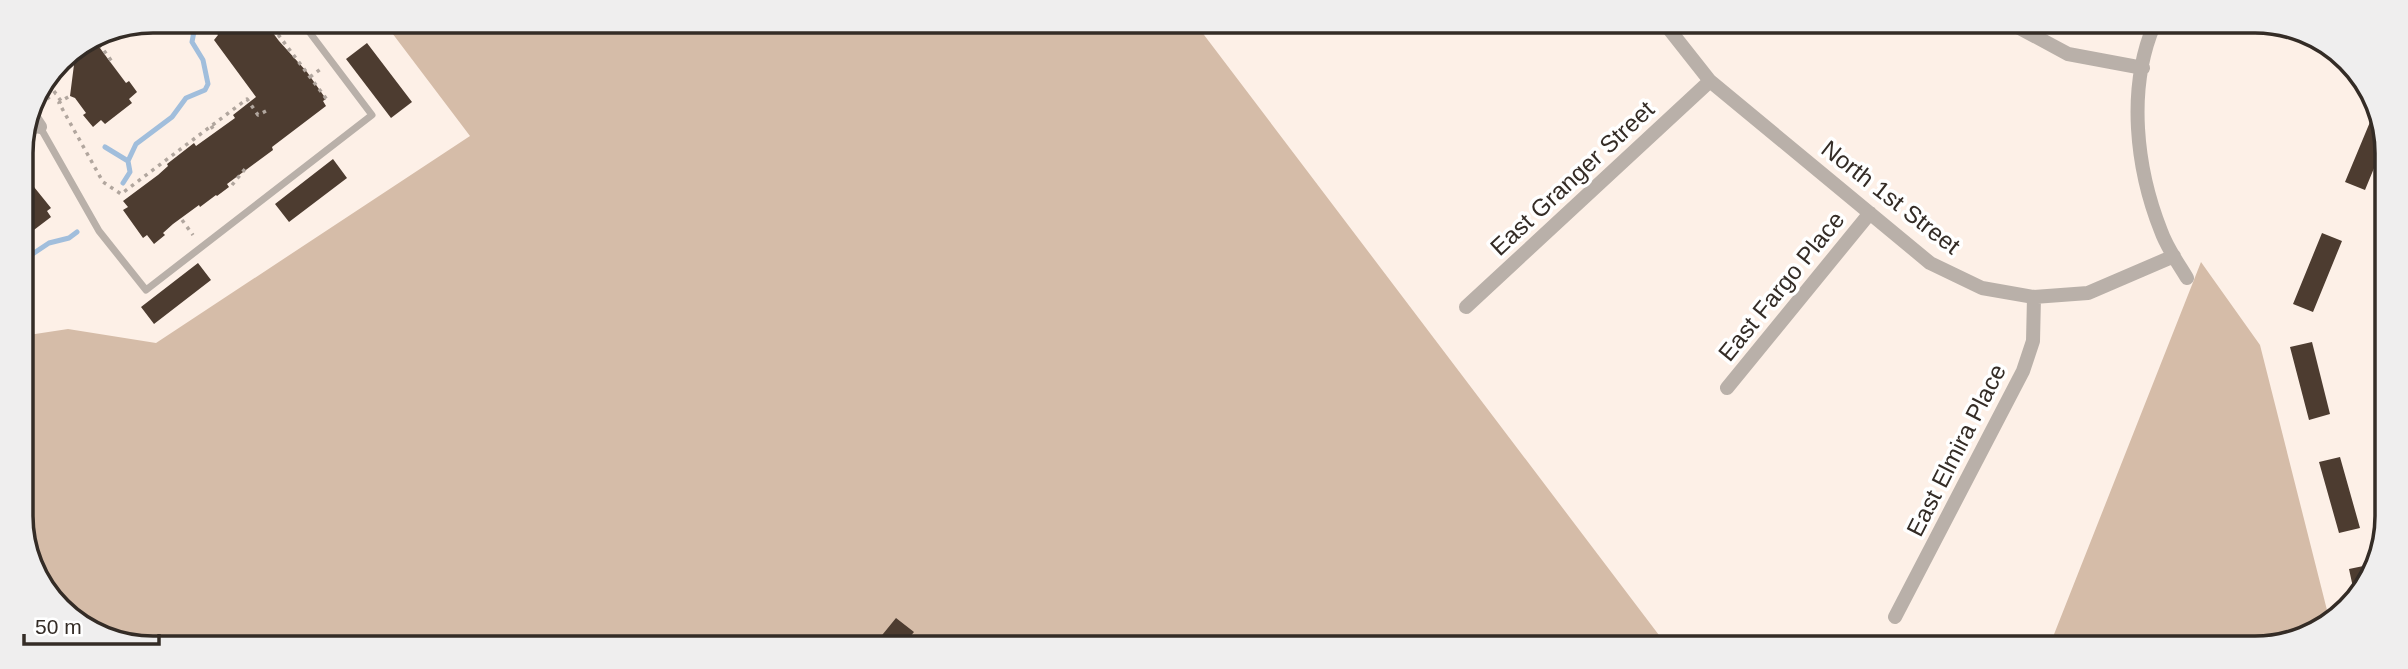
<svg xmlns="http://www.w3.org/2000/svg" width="2408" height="669" viewBox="0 0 2408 669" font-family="Helvetica,sans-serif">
<rect width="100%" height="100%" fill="#fdf0e7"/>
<path fill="#d5bca8" d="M383,21l812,2 473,624 -1548,-3 -66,-41 -31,-62 -1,-205 46,-7 88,14 314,-207z
M2201,262l59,83 70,277 -67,26 -214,-1z"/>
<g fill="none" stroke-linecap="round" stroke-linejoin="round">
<path stroke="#a1bedc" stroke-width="5" d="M105,147l23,14
M123,183l7,-11 -2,-11 8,-17 36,-27 14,-19 19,-8 3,-6 -5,-24 -11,-18 4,-21
M22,261l27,-18 20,-5 8,-6"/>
</g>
<path fill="#4d3c30" d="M231,21h33l15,20 28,31 19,27 -3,2 3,5 -54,41 1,3 -46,34 2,3 -12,9 -1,-1 -16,12 -1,-2 -26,19 -10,9 2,2 -11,9 -7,-9 -4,3 -20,-28 5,-3 -5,-6 35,-26 10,-9 -1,-2 27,-21 2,3 39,-28 -2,-3 23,-18 -42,-57 4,-5 -2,-3z
M96,36l7,9 -3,3 8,11 18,24 3,-2 8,11 -8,7 3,4 -27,21 -4,-4 -8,7 -10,-12 3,-2 -11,-15 -5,-2 6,-47z
M367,43l45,59 -21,16 -45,-59z
M2375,110l10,18 -1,16 -19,46 -20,-8z
M333,159l14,19 -58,44 -14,-18z
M30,182l21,26 -4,3 4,6 -29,22v-50z
M2322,233l20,8 -29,71 -20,-8z
M198,263l13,17 -57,44 -13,-17z
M2312,342l18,72 -21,6 -19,-73z
M2340,457l20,71 -21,5 -20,-71z
M2373,564l-11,16 -8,12 -5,-23z
M896,618l18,14 -11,13h-29z"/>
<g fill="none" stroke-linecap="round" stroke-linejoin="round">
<path stroke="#b1a69e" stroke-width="3.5" stroke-dasharray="3.5 5" stroke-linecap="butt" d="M268,21l60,80
M94,37l19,26
M310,77l12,-9
M49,84l12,17 9,-5
M61,101l-2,2 44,79 18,12 126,-95 11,16 8,-4
M40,104l15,-11
M211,126l5,7
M232,185l13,-16
M182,220l11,15"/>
<path stroke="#b9b0a9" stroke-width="7" d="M25,138l15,-11 59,104 47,59 226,-175 -71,-94"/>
<path stroke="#b9b0a9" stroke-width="14" d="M1665,24l45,57 220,182 52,25 52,9 54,-4 86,-37
M2014,25l54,29 75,14
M2154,25c-27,64 -18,143 7,206 6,17 17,32 26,47
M34,118l6,9
M1466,307l244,-226
M1727,388l143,-175
M1895,617l128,-246 10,-30 1,-44"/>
</g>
<g text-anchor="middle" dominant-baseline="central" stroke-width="7" stroke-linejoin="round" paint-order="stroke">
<g font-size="24" fill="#342c26" stroke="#fff">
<text transform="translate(1572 178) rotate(-43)">East Granger Street</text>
<text transform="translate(1891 197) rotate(38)">North 1st Street</text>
<text transform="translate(1781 286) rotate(-51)">East Fargo Place</text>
<text transform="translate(1956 450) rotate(-63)">East Elmira Place</text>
</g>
</g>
<path d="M0 0H2408V669H0ZM153 33H2255A120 120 0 0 1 2375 153V516A120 120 0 0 1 2255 636H153A120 120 0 0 1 33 516V153A120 120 0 0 1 153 33Z" fill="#efeeee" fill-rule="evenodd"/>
<path fill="none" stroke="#342c26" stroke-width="3.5" d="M153 33H2255A120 120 0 0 1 2375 153V516A120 120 0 0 1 2255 636H153A120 120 0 0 1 33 516V153A120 120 0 0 1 153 33Z"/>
<path d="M24 634v10h135v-10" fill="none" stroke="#342c26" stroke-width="3.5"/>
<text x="35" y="634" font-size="21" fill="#342c26" stroke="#ffffff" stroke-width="5" paint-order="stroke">50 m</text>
</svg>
